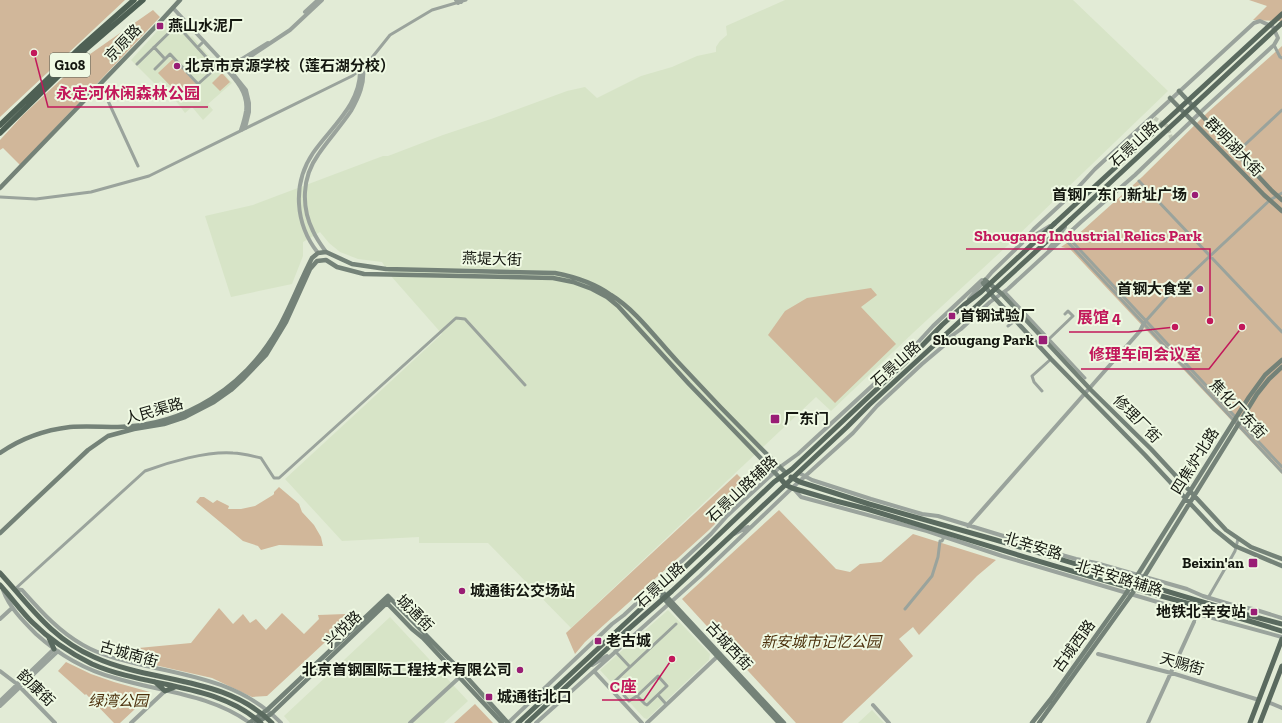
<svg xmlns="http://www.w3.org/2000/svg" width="1282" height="723" viewBox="0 0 1282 723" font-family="'Zilla Slab','Noto Sans SC',serif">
<rect width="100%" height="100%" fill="#e2ebd6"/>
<path fill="#d7e4c7" d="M785,0h288l95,91 -161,155 -93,86 -83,79 -15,-14 -245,231 -83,-85h-69v-6l-77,4 -57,-62 157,-145 -51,-58 -9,-14 -24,-3 -18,-7 -11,-9 -9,-11 -17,10v14l-11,28 -61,13 -26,-81 48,-11 130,-49h5l55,-21 48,-16 76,-28 18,-4 12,11 44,-22 31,-9 25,-11 19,-4v-5l4,-6 7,-6 -1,-9z
M170,17h3l18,20 1,-1 40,47 -24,21 5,6 -10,10 -11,-13 -7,6 -24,-32 -5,4 -25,-25z
M668,610l42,44 -1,6 -62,59 -3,-1 -44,-48z
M390,617l78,84 -24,22h-154l-6,-7z
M872,710l12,13h-26z"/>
<path fill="#d1b79a" d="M0,0h125l-125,117z
M1249,0h33v21l-29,-1 14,-14z
M153,10l7,7 -140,148 -17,-17 -3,2v-10l23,-25 60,-56z
M1282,46v428l-212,-225 -9,-2 13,-9 68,-61 66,-65z
M173,59l28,30 -15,13 -28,-29z
M222,73l8,9 -10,9 -8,-8z
M871,288l6,7 -16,12 35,37 -61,59 -67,-68 17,-24 22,-13z
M737,474l14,14 -42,42 -124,112 -10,12 -9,-21z
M279,487l20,17 3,8 12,13 7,12 2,9 -44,-1 -18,5 -3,-4 -15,-5 -47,-39 4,-5h4l9,6 4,-3 12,6 -1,3h13l14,-3 18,-11 1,-1v-2z
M779,510l57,59 14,3 10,-8 21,-2 32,-28 83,26 -19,16 -58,59 -6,-8 -14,12 14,17 -71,67h-46l-114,-124z
M219,608l14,16 10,-10 7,9 6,-4 10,11 16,-17 22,21 15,-15 -1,-4 28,-1 3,6 -82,76 -15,1 -40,-19 -53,-12 -52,-15 84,-8z
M66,662l25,12 23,8 36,10v3l-30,28h-6l-28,-29 -1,1 -27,-24z
M475,704l18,19h-39z"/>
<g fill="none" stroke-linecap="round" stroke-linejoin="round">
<path stroke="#c3cbb8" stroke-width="4" stroke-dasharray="4 2" stroke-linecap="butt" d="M1149,120l5,-2 13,8 5,14"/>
<path stroke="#9aa39c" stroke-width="3" d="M1274,45l6,12 2,1
M198,47l4,-4
M137,64l40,-39 39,43 -18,16 -28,-30 -5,5 -11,-12
M155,69l10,-10
M98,86l5,4 35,76
M1236,153l46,-43
M1139,181l143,151
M0,197l36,2 55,-7 58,-16 203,-100 14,-11 24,-30 42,-25 34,-10
M1066,235l216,232
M1064,238l218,234
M1005,292l80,86
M1007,309l-3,5 8,9 -4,3
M1144,323l24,-27 42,-40 60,-56 12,-7
M1049,339l24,-23 -5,-5 -3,3
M1042,391l-8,-9 -2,-6 19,-17
M15,589l130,-118c24,-9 62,-20 88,-18 9,0 19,3 28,5l13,20h5l177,-160 9,1 60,66
M1208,598l22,-38 5,-9 3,-12
M905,609l27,-33 6,-19 2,-16h2l2,-4
M1194,622l7,-16
M615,651l15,16
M658,676l9,10 -20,19 -2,-1 -8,-8z
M658,695l8,9
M637,696l-8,5 -16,-18 2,-2 61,-57"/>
<path stroke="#9aa39c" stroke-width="4" d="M456,0l2,3
M459,0l2,2
M173,8l52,56 21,26 3,13v9l-4,16
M305,12l13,-12
M218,60c13,15 31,30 28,51 -1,6 -3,13 -5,19
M226,69l42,-26
M228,71l62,-41 32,-30
M1025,241l25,-15
M1049,249l16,-22
M326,252c-5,-7 -10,-14 -13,-21 -12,-24 -11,-54 5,-76 10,-15 23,-29 33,-44 8,-14 14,-28 12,-44
M318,253c-23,-29 -26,-69 -5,-100 18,-26 48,-49 47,-83
M938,343l12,-6 11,-8 29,-27 18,-13 73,-67 54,-47 69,-66 70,-64 4,-7 -5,-11 -13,-6 -6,2 -159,146 -23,25 -38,35 -12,14 -30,29 -23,27
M799,473l13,7 59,19 51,15 16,2 72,22 20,8 46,13 20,4 91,26 16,7 33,10 17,3 29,9
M793,488l8,9 126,34 75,25 196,58 84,23
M968,526l172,-195 4,-8
M734,534l14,-7
M15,589l7,1c18,20 36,41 61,55 19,11 42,16 63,21 48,10 99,19 135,57
M3,590c6,17 20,31 33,44 22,20 49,36 79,44 46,14 95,16 135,45
M0,619l12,-11
M1098,654l77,20 84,26
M592,665l15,-9
M0,671l17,13 38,39
M594,671l48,52
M0,701l54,-52
M1268,702l14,6
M873,705l16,18
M0,706l58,-55
M131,723l34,-32
M410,723l52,-48
M508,723l104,-99 12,-9 87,-81 16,-18 16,-15 37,-34 18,-13 112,-103 23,-25 49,-46
M536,723l164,-147 92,-88 61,-55 24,-27 45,-42 32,-27
M647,723l73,-69
M1148,723l46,-101"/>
<path stroke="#748278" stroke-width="4.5" d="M1179,91l93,100 10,9
M1170,98l94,97 18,16
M0,188l158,-164 22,-24
M985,280l17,14 89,96 60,59 75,81 25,17 31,12
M983,283l7,10 61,66 94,96 69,74 21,17 47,20
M0,453c20,-14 45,-23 70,-26 16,-1 32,0 48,0 68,-1 127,-41 160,-98 13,-23 22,-48 34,-71l6,-5 8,-1 26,12 34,5 169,4c21,4 39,10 56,22 26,16 46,45 67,67 35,38 71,75 108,111
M0,533l88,-83 20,-14 26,-7 30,-5 21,-7 29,-15 17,-12 13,-12 22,-23 20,-33 24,-53 7,-8 9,-1 11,7 27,7 189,4 20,4 19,7 15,8 11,9 71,78 91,94
M656,585l128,138
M654,588l125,135
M386,602l26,27 11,9 79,85
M249,723l18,-13 121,-114 75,77 45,50
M256,723l15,-9 120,-115
M1032,723l18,-23 75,-105 124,-198 16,-22 17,-15
M1039,723l105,-146 113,-183 12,-15 13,-12"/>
<path stroke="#5a6a5f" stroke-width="5" d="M791,477l9,5 69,22 127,36 240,72 46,12
M780,478l6,7 6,3 44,13 31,8c87,26 174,54 261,78 52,14 103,28 154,44
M0,573c31,34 51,65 94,84 59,27 130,18 178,66
M0,585c11,12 21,26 32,37 18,18 38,31 60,42 54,24 123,18 169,59
M49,638l5,11
M155,682l10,9 10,-4
M542,691l12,-1
M518,723l143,-133 113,-108 18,-13 122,-115 28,-29 22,-20 17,-13 73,-68
M527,723l97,-90 48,-42 175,-164 22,-22 201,-185
M1250,723l32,-84
M1260,723l22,-57"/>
<path stroke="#4e6054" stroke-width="5.5" d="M0,125l82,-79 52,-46
M0,133l85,-83 58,-50"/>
<path stroke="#5a6a5f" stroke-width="5" d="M1070,220l212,-197
M1054,224l228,-210"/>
</g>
<g fill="#991d75" stroke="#eff9e3" stroke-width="1.5">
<rect x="156" y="22" width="8" height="8" rx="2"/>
<circle cx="177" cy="66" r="4"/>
<circle cx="1195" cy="195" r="4"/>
<circle cx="1200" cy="289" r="4"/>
<rect x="948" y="312" width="8" height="8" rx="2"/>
<rect x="1038" y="335" width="10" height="10" rx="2"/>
<rect x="770" y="414" width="10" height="10" rx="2"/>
<rect x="1248" y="558" width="10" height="10" rx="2"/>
<circle cx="462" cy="591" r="4"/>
<rect x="1250" y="608" width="8" height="8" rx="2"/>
<rect x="594" y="637" width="8" height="8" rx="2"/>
<circle cx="520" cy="670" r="4"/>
<rect x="485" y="693" width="8" height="8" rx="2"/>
</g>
<g text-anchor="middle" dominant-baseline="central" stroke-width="4" stroke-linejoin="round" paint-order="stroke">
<rect fill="#eff9e3" stroke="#565b4f" stroke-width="1" x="50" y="53" width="40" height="24" rx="3"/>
<g font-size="14" font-weight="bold" fill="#141710">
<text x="70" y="65">G108</text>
</g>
<g font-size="15" font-weight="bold" fill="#141710" stroke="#eff9e3" text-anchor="start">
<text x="168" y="26">燕山水泥厂</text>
<text x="185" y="66">北京市京源学校（莲石湖分校）</text>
<text x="1187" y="195" text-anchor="end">首钢厂东门新址广场</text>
<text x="1192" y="289" text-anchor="end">首钢大食堂</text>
<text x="960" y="316">首钢试验厂</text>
<text x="1034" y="340" text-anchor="end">Shougang Park</text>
<text x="784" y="419">厂东门</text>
<text x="1244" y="563" text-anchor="end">Beixin'an</text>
<text x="470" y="591">城通街公交场站</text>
<text x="1246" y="612" text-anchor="end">地铁北辛安站</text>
<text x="606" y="641">老古城</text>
<text x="512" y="670" text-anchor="end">北京首钢国际工程技术有限公司</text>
<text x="497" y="697">城通街北口</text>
</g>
<g font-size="15" fill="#141710" stroke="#eff9e3">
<text transform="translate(123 43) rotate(-46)">京原路</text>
<text transform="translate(1134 144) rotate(-43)">石景山路</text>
<text transform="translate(1234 147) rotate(46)">群明湖大街</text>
<text transform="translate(492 259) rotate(2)">燕堤大街</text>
<text transform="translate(896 364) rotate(-42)">石景山路</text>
<text transform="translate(1238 409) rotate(47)">焦化厂东街</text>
<text transform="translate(154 411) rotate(-16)">人民渠路</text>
<text transform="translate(1137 419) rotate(45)">修理厂街</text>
<text transform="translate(1195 461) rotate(-58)">四焦炉北路</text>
<text transform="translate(742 489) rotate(-43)">石景山路辅路</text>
<text transform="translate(1033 546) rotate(17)">北辛安路</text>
<text transform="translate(1119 578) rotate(17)">北辛安路辅路</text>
<text transform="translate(660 585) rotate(-42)">石景山路</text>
<text transform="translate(415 613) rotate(45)">城通街</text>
<text transform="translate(343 629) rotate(-44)">兴悦路</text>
<text transform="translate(729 646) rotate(47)">古城西街</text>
<text transform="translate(1074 646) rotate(-54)">古城西路</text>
<text transform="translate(129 654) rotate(16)">古城南街</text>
<text transform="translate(1182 664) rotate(16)">天赐街</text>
<text transform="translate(36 688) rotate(44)">韵康街</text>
</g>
<g font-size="15" font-style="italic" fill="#4b2f0b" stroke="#eff9e3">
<text x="821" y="642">新安城市记忆公园</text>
<text x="118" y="701">绿湾公园</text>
</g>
</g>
<path fill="none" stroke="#c2185b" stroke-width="1.5" d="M34 53L48 107H208M1210 321L1210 249H966M1175 327L1129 332H1069M1242 327L1209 369H1081M672 659L644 700H602"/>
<g fill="#c2185b" stroke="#eff9e3" stroke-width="1.5">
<circle cx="34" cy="53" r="4"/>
<circle cx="1210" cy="321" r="4"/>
<circle cx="1175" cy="327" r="4"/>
<circle cx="1242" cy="327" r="4"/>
<circle cx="672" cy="659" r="4"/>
</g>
<g font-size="16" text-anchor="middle" font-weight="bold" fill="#c2185b" stroke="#eff9e3" stroke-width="4" stroke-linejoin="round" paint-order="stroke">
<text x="128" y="99">永定河休闲森林公园</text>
<text x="1088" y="241">Shougang Industrial Relics Park</text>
<text x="1099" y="323">展馆 4</text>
<text x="1145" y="360">修理车间会议室</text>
<text x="623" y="692">C座</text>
</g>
</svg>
